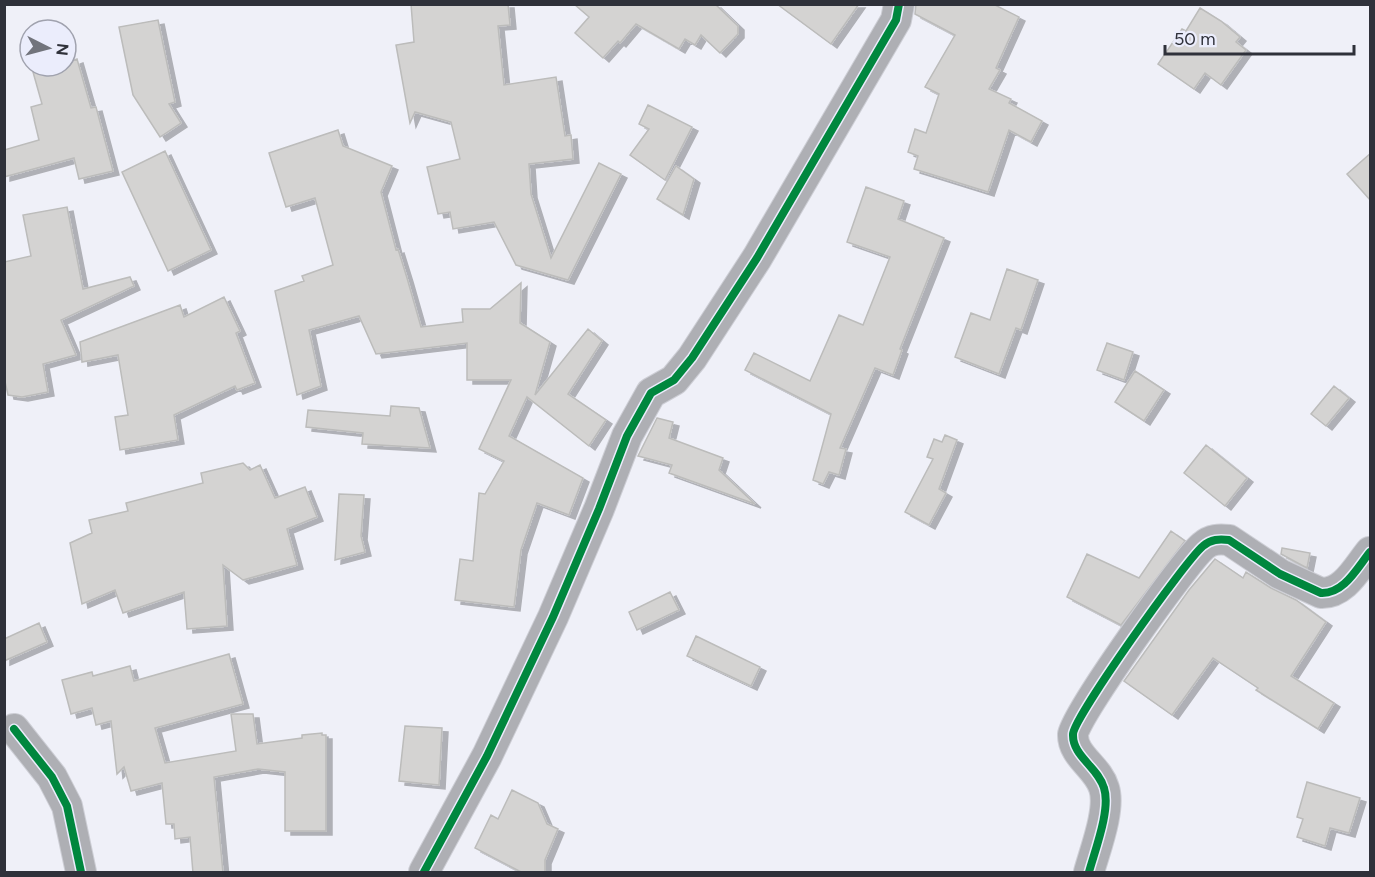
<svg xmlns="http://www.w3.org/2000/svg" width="1375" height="877" viewBox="0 0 1375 877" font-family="Figtree,sans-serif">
<defs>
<filter id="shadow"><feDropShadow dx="6" dy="4" stdDeviation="0" flood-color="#0004"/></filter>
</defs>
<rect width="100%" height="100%" fill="#eff0f8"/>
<path fill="#d4d3d2" stroke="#bcbcbb" stroke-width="1.5" filter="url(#shadow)" d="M411,4h97l2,21 -12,1 6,59 52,-8 9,59 6,-1 2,24 -44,5 2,30 20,64 48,-95 22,11 -53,106 -52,-15 -22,-43 -41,7 -3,-17 -12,2 -11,-47 33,-8 -9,-37 -36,-10 -5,11 -14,-78 18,-3z
M574,4h141l23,22v8l-18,19 -19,-18 -6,10 -10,-6 -6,10 -43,-25 -16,19 -2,-2 -15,17 -28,-25 14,-16z
M777,4h82l-28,40z
M916,4h77l26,13 -23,51 4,2 -11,19 22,10 -2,4 33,18 -11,21 -22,-12 -21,62 -74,-23 4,-13 -10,-4 7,-23 11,4 13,-39 -14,-7 30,-52 -40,-21z
M1200,8l21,13 19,16 -4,5 10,8 -25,35 -16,-12 -11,16 -36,-25 24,-35 4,2z
M158,20l17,82 -6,2 12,19 -21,14 -27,-42 -14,-68z
M77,59l14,49 5,-1 17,64 -34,8 -5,-21 -70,19v-27l35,-10 -8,-33 11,-3 -9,-32 21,-6h12v-3z
M648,105l44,22 -27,53 -35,-25 19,-26 -10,-5z
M338,130l5,16 49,20 -11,26 15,58 2,-1 9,29 14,49 42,-5 -1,-13h28l31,-26 -1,40 30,19 -15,53 53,-66 14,12 -34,53 38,26 -17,26 -62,-49 -18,39 74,42 -14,37 -32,-12 -16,47 -7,57 -59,-7 5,-41 13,2 6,-68 6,1 19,-33 -25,-12 32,-69h-44v-37l-91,11 -17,-38 -50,14 12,56 -24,9 -22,-104 29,-10 -2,-5 31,-11 -18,-67 -29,9 -17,-54z
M165,151l46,99 -43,21 -46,-99z
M1371,153v48l-24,-27z
M676,166l18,13 -11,36 -26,-16z
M866,187l38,14 -6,18 46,19 -44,111 2,1 -9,25 -18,-7 -35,80 6,1 -7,26 -10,-3 -6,12 -10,-4 18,-66 -86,-44 9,-17 56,28 29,-66 24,10 27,-68 -43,-15z
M67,207l16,82 47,-12 4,9 -73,34 15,35 -33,9 5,28 -26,5 -14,-2 -4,-18v-115l27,-6 -8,-41z
M1007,269l31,11 -17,50 -5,-2 -17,46 -44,-17 16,-44 19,7z
M224,297l16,34 -4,2 19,50 -18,7 -2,-4 -61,29 4,25 -58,10 -5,-33 13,-2 -10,-60 -36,7 -2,-20 100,-37 4,12z
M1107,343l26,9 -9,28 -27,-10z
M1135,371l29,19 -20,31 -29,-19z
M1334,386l15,12 -23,28 -15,-12z
M391,406l28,2 11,40 -68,-4 1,-11 -57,-6 2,-17 82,6z
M657,418l16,4 -4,16 54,20 -4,12 36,34 -86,-31 3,-8 -34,-9z
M945,435l12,5 -18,49 7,4 -17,32 -24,-13 28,-53 -6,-2 7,-18 8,3z
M1206,445l41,33 -22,28 -41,-33z
M243,463l7,7 10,-5 15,33 30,-11 12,30 -30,12 10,36 -54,15 -20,-15 4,61 -40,3 -3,-37 -61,21 -8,-23 -33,14 -12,-61 22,-10 -3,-13 39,-9 -2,-8 77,-20 -2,-10z
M339,494l25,1 -3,41 4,16 -30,8z
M1171,531l14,10 -64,84 -54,-28 20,-43 52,24z
M1282,548l28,5 -3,15 -26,-14z
M1215,559l28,19 3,-6 25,16 25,12 30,22 -35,54 43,27 -16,26 -62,-39 2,-2 -45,-30 -41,57 -48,-34 65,-91z
M670,592l9,18 -42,20 -8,-18z
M39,623l8,19 -43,19v-22z
M696,636l64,31 -9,19 -64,-30z
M229,654l14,50 -88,24 10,35 71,-12 -5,-37h22l4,30 45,-6v-3l20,-2v2h4v96h-41v-59l-27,-3 -44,8 9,96h-30l-3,-36 -15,2 -1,-15h-8l-4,-41 -31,8 -7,-24 -7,7 -6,-53 -15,4 -4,-17 -21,6 -9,-34 30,-8 1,4 37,-10 4,15z
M405,726l37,2 -3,57 -40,-4z
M1307,782l53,16 -11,35 -19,-5 -5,18 -28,-9 6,-18 -6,-2z
M512,790l26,13 9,21 11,5 -13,31v13h-22l-48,-25 16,-33 7,4z"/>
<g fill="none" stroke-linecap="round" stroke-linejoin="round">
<defs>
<path id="minor" d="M14,729l38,48 15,29 14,66
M424,872l63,-116 66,-139 46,-108 28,-73 24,-43 23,-13 18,-22 65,-100 139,-238 3,-16
M1089,872c6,-22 22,-63 15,-84 -6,-21 -32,-32 -31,-54 1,-17 112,-173 130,-188 8,-7 16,-7 26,-6l51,34 41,19c23,1 36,-25 49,-41"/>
</defs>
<use href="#minor" stroke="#cdced5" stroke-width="32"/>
<use href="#minor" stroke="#aeafb4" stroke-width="30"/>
<defs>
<path id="cycleway" d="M14,729l38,48 15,29 14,66
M424,872l63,-116 66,-139 46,-108 28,-73 24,-43 23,-13 18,-22 65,-100 139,-238 3,-16
M1089,872c6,-22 22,-63 15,-84 -6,-21 -32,-32 -31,-54 1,-17 112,-173 130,-188 8,-7 16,-7 26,-6l51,34 41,19c23,1 36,-25 49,-41"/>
</defs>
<use href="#cycleway" stroke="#ebedfc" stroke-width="11"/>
<use href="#cycleway" stroke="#00873e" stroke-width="8"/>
</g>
<rect width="1375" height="877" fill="none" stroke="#2f313a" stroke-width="12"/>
<g transform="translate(48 48) rotate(96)"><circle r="28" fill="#ebedfc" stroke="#a0a2ae" stroke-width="1.5"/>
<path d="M0-4.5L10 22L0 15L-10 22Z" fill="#72747c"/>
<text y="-9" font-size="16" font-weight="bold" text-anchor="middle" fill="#2f313a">N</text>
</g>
<path d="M1165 45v9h189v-9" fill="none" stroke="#2f313a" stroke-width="3"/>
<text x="1174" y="45" font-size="18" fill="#2f313a" stroke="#ebedfc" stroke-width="4.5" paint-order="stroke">50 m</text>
</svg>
